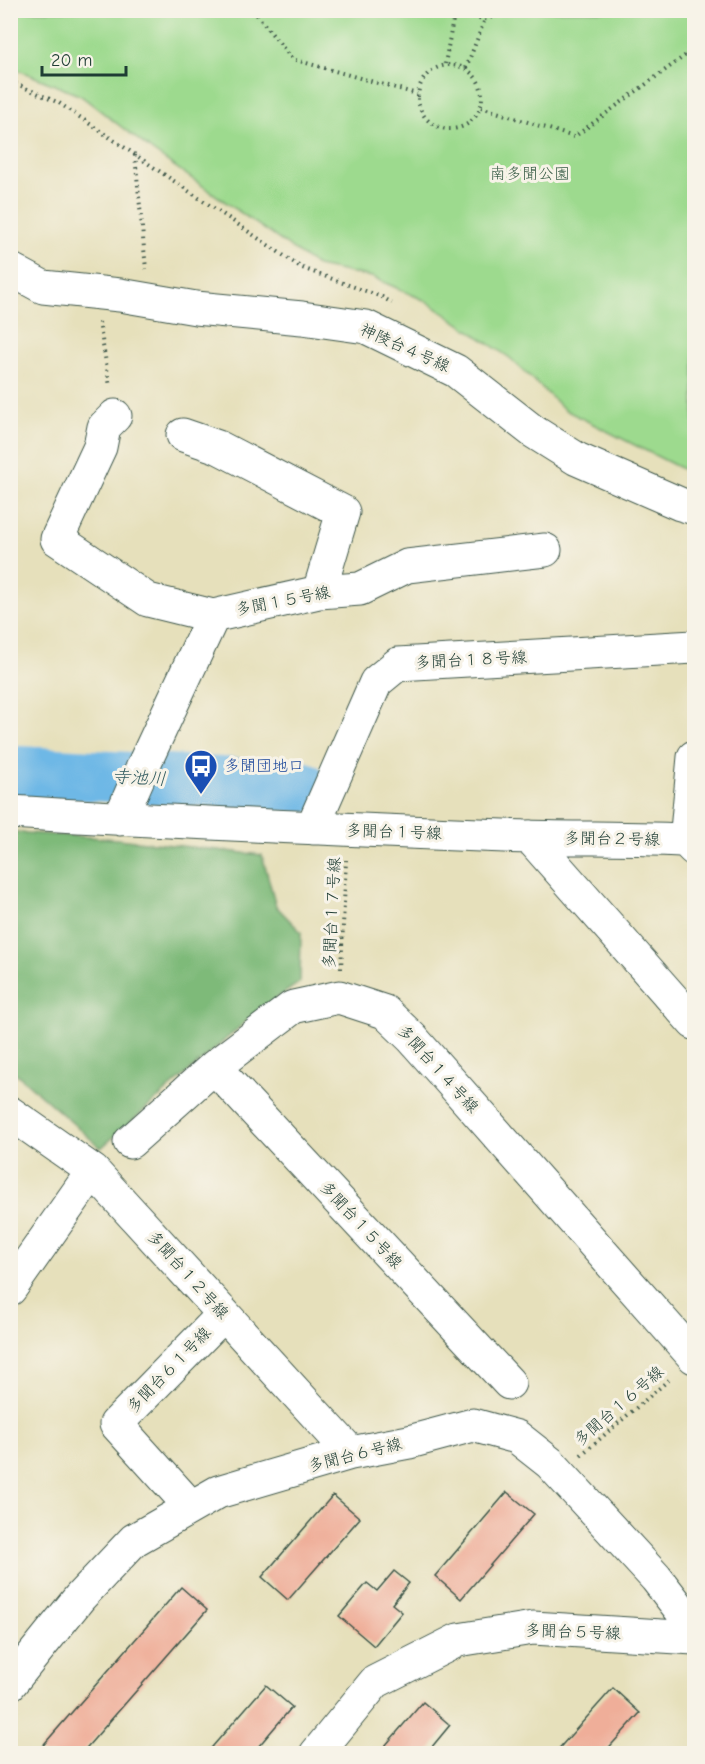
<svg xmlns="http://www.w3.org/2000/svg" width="705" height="1764" viewBox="0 0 705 1764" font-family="'Comic Neue','Klee One',sans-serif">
<rect width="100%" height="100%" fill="#f7f3e8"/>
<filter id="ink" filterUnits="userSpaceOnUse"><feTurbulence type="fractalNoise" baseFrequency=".0167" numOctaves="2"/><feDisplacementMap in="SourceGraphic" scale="12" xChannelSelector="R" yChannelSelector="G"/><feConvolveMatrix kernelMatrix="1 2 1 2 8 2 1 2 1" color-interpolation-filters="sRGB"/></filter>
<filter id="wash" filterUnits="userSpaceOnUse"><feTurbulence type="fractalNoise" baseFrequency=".008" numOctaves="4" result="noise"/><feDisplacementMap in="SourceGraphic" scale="24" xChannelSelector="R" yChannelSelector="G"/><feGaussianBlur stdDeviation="1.35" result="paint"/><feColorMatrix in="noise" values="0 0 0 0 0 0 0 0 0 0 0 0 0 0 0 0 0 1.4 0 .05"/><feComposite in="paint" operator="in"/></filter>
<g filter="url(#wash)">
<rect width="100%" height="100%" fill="#e6e0bb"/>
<path fill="#9dda8e" stroke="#5e8c61" stroke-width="1.5" d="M10,11h684v464l-129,-65 -55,-52 -84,-57 -54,-24 -55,-11 -163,-114 -73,-56 -70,-29z"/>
<path fill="#7eba79" stroke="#4e7c56" stroke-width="1.5" d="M11,832l107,7 144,16 14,51 25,26 -1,50 -42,29 -157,137 -90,-79z"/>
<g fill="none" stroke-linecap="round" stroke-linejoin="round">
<path stroke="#6eb8e6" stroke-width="51" d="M10,771l293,16"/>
</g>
<g id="blocks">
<path fill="#efae99" d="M507,1492l27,22 -73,85 -26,-23z
M333,1495l27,23 -72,82 -26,-23z
M394,1571l15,12 -17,21 10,8 -28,34 -35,-30 28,-33 10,8z
M181,1587l26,23 -126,144h-37l-5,-4z
M266,1685l26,22 -40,47h-46z
M613,1688l27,25 -37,41h-49z
M423,1702l27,23 -24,29h-48z"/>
</g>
</g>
<g filter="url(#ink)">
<use href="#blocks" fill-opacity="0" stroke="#3d5548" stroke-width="1.5"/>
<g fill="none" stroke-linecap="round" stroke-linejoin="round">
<defs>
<path id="minor" d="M10,269l33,18 77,8 76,13 106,10 64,9 90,44 78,61 43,27 103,45 14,4
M115,416l-11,11 -4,20 -43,92 91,61 65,16
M183,435l35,12 125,65 -24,80
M694,757l-8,84 8,8
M10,812c172,11 345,18 517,25 56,2 112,0 167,4
M120,819l25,-57 68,-146 106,-24 41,-3 47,-23 138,-16
M312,828l64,-146 22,-18 296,-17
M530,837l164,186
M214,1067l295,316
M10,1113l83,58 258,282
M130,1142l84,-75 79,-60 46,-10 46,15 27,26 282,319
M10,1289l83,-118
M191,1507l-75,-83 108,-110
M10,1684l70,-87 54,-57 84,-48 133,-39 58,-11 64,-17 44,12 33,26 106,115 38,49
M316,1754l59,-72 83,-42 75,-12 161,10"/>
</defs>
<use href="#minor" stroke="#3d5548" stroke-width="35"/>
<path stroke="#3d5548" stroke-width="4" stroke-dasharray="1.5 4.5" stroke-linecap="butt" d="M253,10l39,49 125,35
M451,10l3,4 31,5 36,-9
M445,64l9,-50
M418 97a32 32 0 1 1 64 0a32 32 0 1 1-64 0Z
M466,68l19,-49
M10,81l49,22 243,165 80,29 10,6
M481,107l93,30 120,-88
M135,155l11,114
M99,322l11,64
M341,969l5,-109
M581,1455l90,-77"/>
<use href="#minor" stroke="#fff" stroke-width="33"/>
</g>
</g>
<defs>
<symbol id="bus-pin" viewBox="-11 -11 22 30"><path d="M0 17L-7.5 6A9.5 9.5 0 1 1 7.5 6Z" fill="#1a4fb4" stroke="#f7f3e8"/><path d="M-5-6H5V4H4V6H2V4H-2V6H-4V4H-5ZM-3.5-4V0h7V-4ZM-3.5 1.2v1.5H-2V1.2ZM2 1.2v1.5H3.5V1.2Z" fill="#fff"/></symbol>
</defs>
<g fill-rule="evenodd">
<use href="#bus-pin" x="182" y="747" width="38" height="52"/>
</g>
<g text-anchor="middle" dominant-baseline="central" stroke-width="6" stroke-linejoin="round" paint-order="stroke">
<g font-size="16" fill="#385c46" stroke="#f7f3e8">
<text x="530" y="174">南多聞公園</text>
</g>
<g font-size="16" fill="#1f3d34" stroke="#f7f3e8">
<text transform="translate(405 348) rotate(24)">神陵台４号線</text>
<text transform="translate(283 601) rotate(-11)">多聞１５号線</text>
<text transform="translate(471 660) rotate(-3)">多聞台１８号線</text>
<text transform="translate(394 832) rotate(2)">多聞台１号線</text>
<text transform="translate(612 839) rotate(1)">多聞台２号線</text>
<text transform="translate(332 913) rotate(-87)">多聞台１７号線</text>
<text transform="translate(438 1069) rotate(48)">多聞台１４号線</text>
<text transform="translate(361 1225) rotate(47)">多聞台１５号線</text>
<text transform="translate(188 1275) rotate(48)">多聞台１２号線</text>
<text transform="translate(169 1370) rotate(-46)">多聞台６１号線</text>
<text transform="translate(619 1406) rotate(-41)">多聞台１６号線</text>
<text transform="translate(355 1455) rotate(-14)">多聞台６号線</text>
<text transform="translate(573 1632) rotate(2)">多聞台５号線</text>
</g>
<g font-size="16" fill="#164399" stroke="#f7f3e8" text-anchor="start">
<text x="224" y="766">多聞団地口</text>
</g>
<g font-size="18" font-style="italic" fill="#335c60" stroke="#f7f3e8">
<text transform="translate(139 778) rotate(3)">寺池川</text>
</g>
</g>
<rect width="705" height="1764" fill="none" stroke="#f7f3e8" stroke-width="36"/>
<path d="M42 66v9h84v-9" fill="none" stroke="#1f3d34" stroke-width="3"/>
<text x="51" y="66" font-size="18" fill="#1f3d34" stroke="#f7f3e8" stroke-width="4.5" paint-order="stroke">20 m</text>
</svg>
